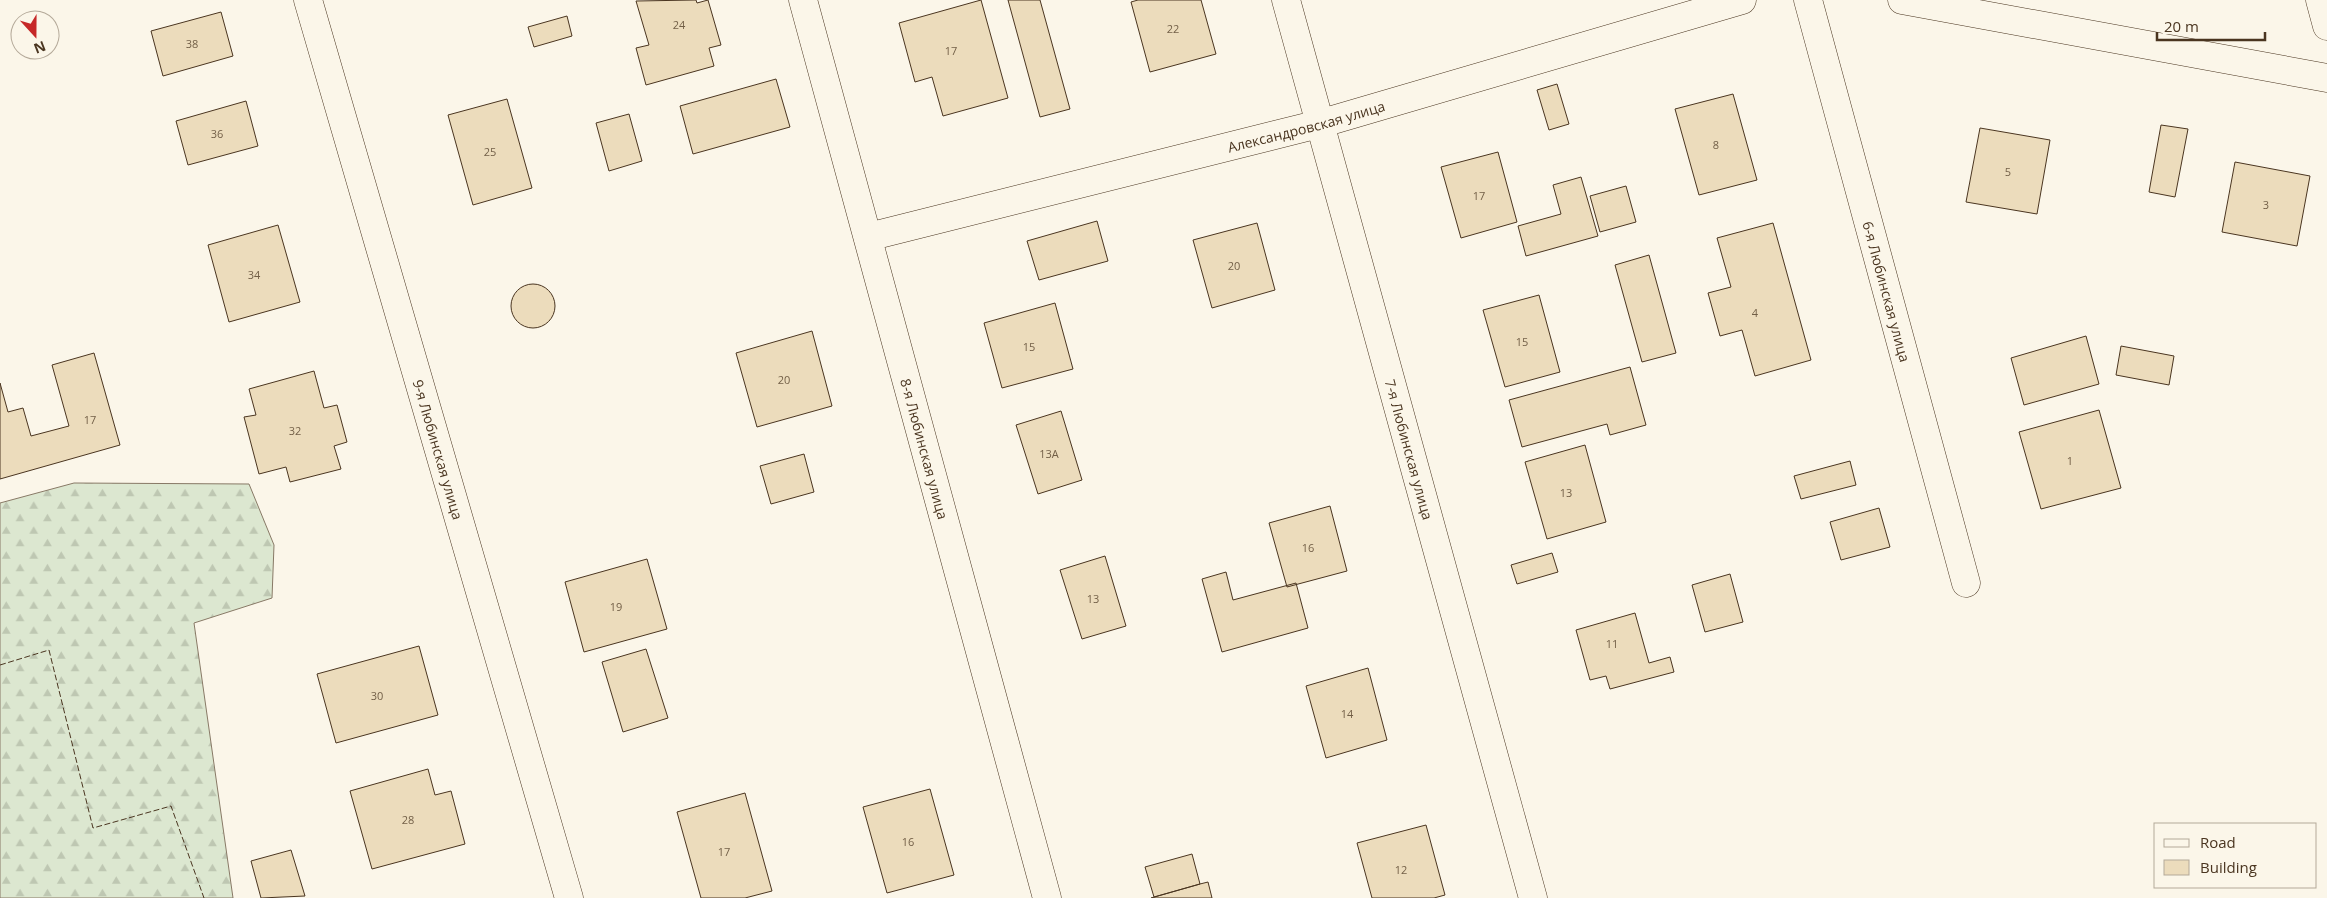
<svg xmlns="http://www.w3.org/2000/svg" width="2327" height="898" viewBox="0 0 2327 898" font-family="'Open Sans',sans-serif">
<defs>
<pattern id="forest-firs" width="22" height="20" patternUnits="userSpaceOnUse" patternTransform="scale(1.25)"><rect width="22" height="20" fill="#dce7d0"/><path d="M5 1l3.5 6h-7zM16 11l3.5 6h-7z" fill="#bec7b2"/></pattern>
</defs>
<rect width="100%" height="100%" fill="#fbf6e9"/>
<path fill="url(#forest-firs)" stroke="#887966" d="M74,483l175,1 25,61 -2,53 -78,25 39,275h-233v-395z"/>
<path fill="#ecdcbc" stroke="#4a3520" d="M696,0l1,3 11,-3 13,45 -12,3 5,18 -68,19 -10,-37 13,-3 -13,-44z
M981,0l27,98 -65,18 -11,-39 -17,5 -16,-59z
M1008,0h32l30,109 -30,8z
M1138,0h63l15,54 -66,18 -19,-70z
M221,12l12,44 -70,20 -12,-45z
M567,16l5,20 -38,11 -6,-20z
M776,79l14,48 -97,27 -13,-48z
M1557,84l12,40 -20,6 -12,-40z
M1733,94l24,86 -58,15 -24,-86z
M507,99l25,89 -59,17 -25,-90z
M246,101l12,45 -70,19 -12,-44z
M629,114l13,47 -33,10 -13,-48z
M2161,125l27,4 -13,68 -26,-5z
M1980,128l70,12 -13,74 -71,-12z
M1498,152l19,70 -56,16 -20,-71z
M2235,162l75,14 -13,70 -75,-14z
M1581,177l17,59 -72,20 -8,-30 43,-12 -8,-29z
M1626,186l10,36 -36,10 -10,-36z
M1097,221l11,40 -69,19 -12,-39z
M1257,223l18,67 -63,18 -19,-68z
M1773,223l38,137 -56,16 -13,-46 -22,6 -12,-43 23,-6 -14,-49z
M278,225l22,77 -71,20 -21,-77z
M1649,255l27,98 -34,9 -27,-97z
M511 306a22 22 0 1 1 44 0a22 22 0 1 1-44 0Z
M1539,295l21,77 -55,15 -22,-77z
M1055,303l18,66 -71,19 -18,-65z
M812,331l20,75 -75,21 -21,-74z
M2086,336l13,48 -75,21 -13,-47z
M2121,346l53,10 -5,29 -53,-10z
M94,353l26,92 -120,34v-96l8,29 15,-4 8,28 38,-10 -17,-61z
M1630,367l16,58 -36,10 -3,-11 -85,23 -13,-47z
M314,371l10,37 13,-3 10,37 -13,4 7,23 -51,13 -4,-15 -27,7 -15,-57 12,-2 -7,-26z
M2099,410l22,78 -80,21 -22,-77z
M1061,411l21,69 -44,14 -22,-69z
M1585,445l21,77 -59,17 -22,-77z
M804,454l10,38 -43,12 -11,-38z
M1850,461l6,24 -55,14 -7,-23z
M1330,506l17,65 -60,16 -18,-64z
M1879,508l11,39 -49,13 -11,-38z
M1552,553l6,19 -41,12 -6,-19z
M1105,556l21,70 -44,13 -22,-69z
M647,559l20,70 -83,23 -19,-70z
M1226,572l7,28 63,-17 12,45 -86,24 -20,-73z
M1730,574l13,48 -38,10 -13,-47z
M1635,613l14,50 21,-6 4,15 -64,17 -4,-13 -16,4 -14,-50z
M419,646l19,69 -102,28 -19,-69z
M646,649l22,69 -45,14 -21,-70z
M1368,668l19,72 -61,18 -20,-72z
M428,769l7,26 16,-4 14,53 -93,25 -22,-78z
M930,789l24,86 -67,18 -24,-86z
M745,793l27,98 -27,7h-44l-24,-86z
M1426,825l19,70 -11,3h-62l-15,-55z
M291,850l14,46 -44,2 -10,-37z
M1192,854l8,30 -46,13 -9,-30z
M1208,882l4,16h-61l49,-14z"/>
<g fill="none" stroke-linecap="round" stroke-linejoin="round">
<defs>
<g id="minor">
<path id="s1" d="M308,0l261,898"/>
<path id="s2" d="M803,0l244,898"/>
<path id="s3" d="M1286,0l247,898"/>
<path id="s4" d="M1808,0l158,583"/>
<path d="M1902,0l425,78"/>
<path d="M2320,0l7,26"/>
<path id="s5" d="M868,237l451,-113 423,-124"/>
</g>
</defs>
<use href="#minor" stroke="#4a3520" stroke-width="29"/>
<use href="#minor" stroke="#fbf6e9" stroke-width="28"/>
<path stroke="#4a3520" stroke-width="1" stroke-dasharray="6 2.5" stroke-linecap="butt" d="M0,665l49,-15 44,178 78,-22 33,92"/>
</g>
<g text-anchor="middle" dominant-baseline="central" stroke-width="4" stroke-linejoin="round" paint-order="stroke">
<g font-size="11" fill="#725f47">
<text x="679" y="24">24</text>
<text x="1173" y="28">22</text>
<text x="192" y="43">38</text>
<text x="951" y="50">17</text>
<text x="217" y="133">36</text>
<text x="1716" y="144">8</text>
<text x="490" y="151">25</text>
<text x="2008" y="171">5</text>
<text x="1479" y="195">17</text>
<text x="2266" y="204">3</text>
<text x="1234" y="265">20</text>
<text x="254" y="274">34</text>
<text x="1755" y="312">4</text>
<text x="1522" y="341">15</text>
<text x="1029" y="346">15</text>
<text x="784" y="379">20</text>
<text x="90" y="419">17</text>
<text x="295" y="430">32</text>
<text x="1049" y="453">13А</text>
<text x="2070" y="460">1</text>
<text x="1566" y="492">13</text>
<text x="1308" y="547">16</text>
<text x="1093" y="598">13</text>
<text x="616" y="606">19</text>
<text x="1612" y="643">11</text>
<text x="377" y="695">30</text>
<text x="1347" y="713">14</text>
<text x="408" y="819">28</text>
<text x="908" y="841">16</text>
<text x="724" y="851">17</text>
<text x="1401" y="869">12</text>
</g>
<g font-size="14" fill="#4a3520" stroke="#fbf6e9">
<text stroke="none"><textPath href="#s5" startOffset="452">Александровская улица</textPath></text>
<text stroke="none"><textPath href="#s4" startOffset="302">6-я Любинская улица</textPath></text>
<text stroke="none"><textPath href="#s1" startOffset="468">9-я Любинская улица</textPath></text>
<text stroke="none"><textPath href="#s2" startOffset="465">8-я Любинская улица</textPath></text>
<text stroke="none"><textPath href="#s3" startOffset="466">7-я Любинская улица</textPath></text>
</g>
</g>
<rect x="2154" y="823" width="162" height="65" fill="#fbf6e9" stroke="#b4a999"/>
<rect x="2164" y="839" width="25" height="8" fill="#fbf6e9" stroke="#b4a999"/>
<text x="2200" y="848" font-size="15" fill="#4a3520">Road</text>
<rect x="2164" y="860" width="25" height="15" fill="#ecdcbc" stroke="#b4a999"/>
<text x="2200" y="873" font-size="15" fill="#4a3520">Building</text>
<g transform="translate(35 35) rotate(159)"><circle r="24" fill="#fbf6e9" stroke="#b4a999"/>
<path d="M0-4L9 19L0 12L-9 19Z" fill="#c62828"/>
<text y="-8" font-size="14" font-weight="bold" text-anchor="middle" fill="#4a3520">N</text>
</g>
<path d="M2157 32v8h108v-8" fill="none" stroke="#4a3520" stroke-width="2.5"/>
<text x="2164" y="32" font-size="15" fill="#4a3520" stroke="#fbf6e9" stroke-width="4" paint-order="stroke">20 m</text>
</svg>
